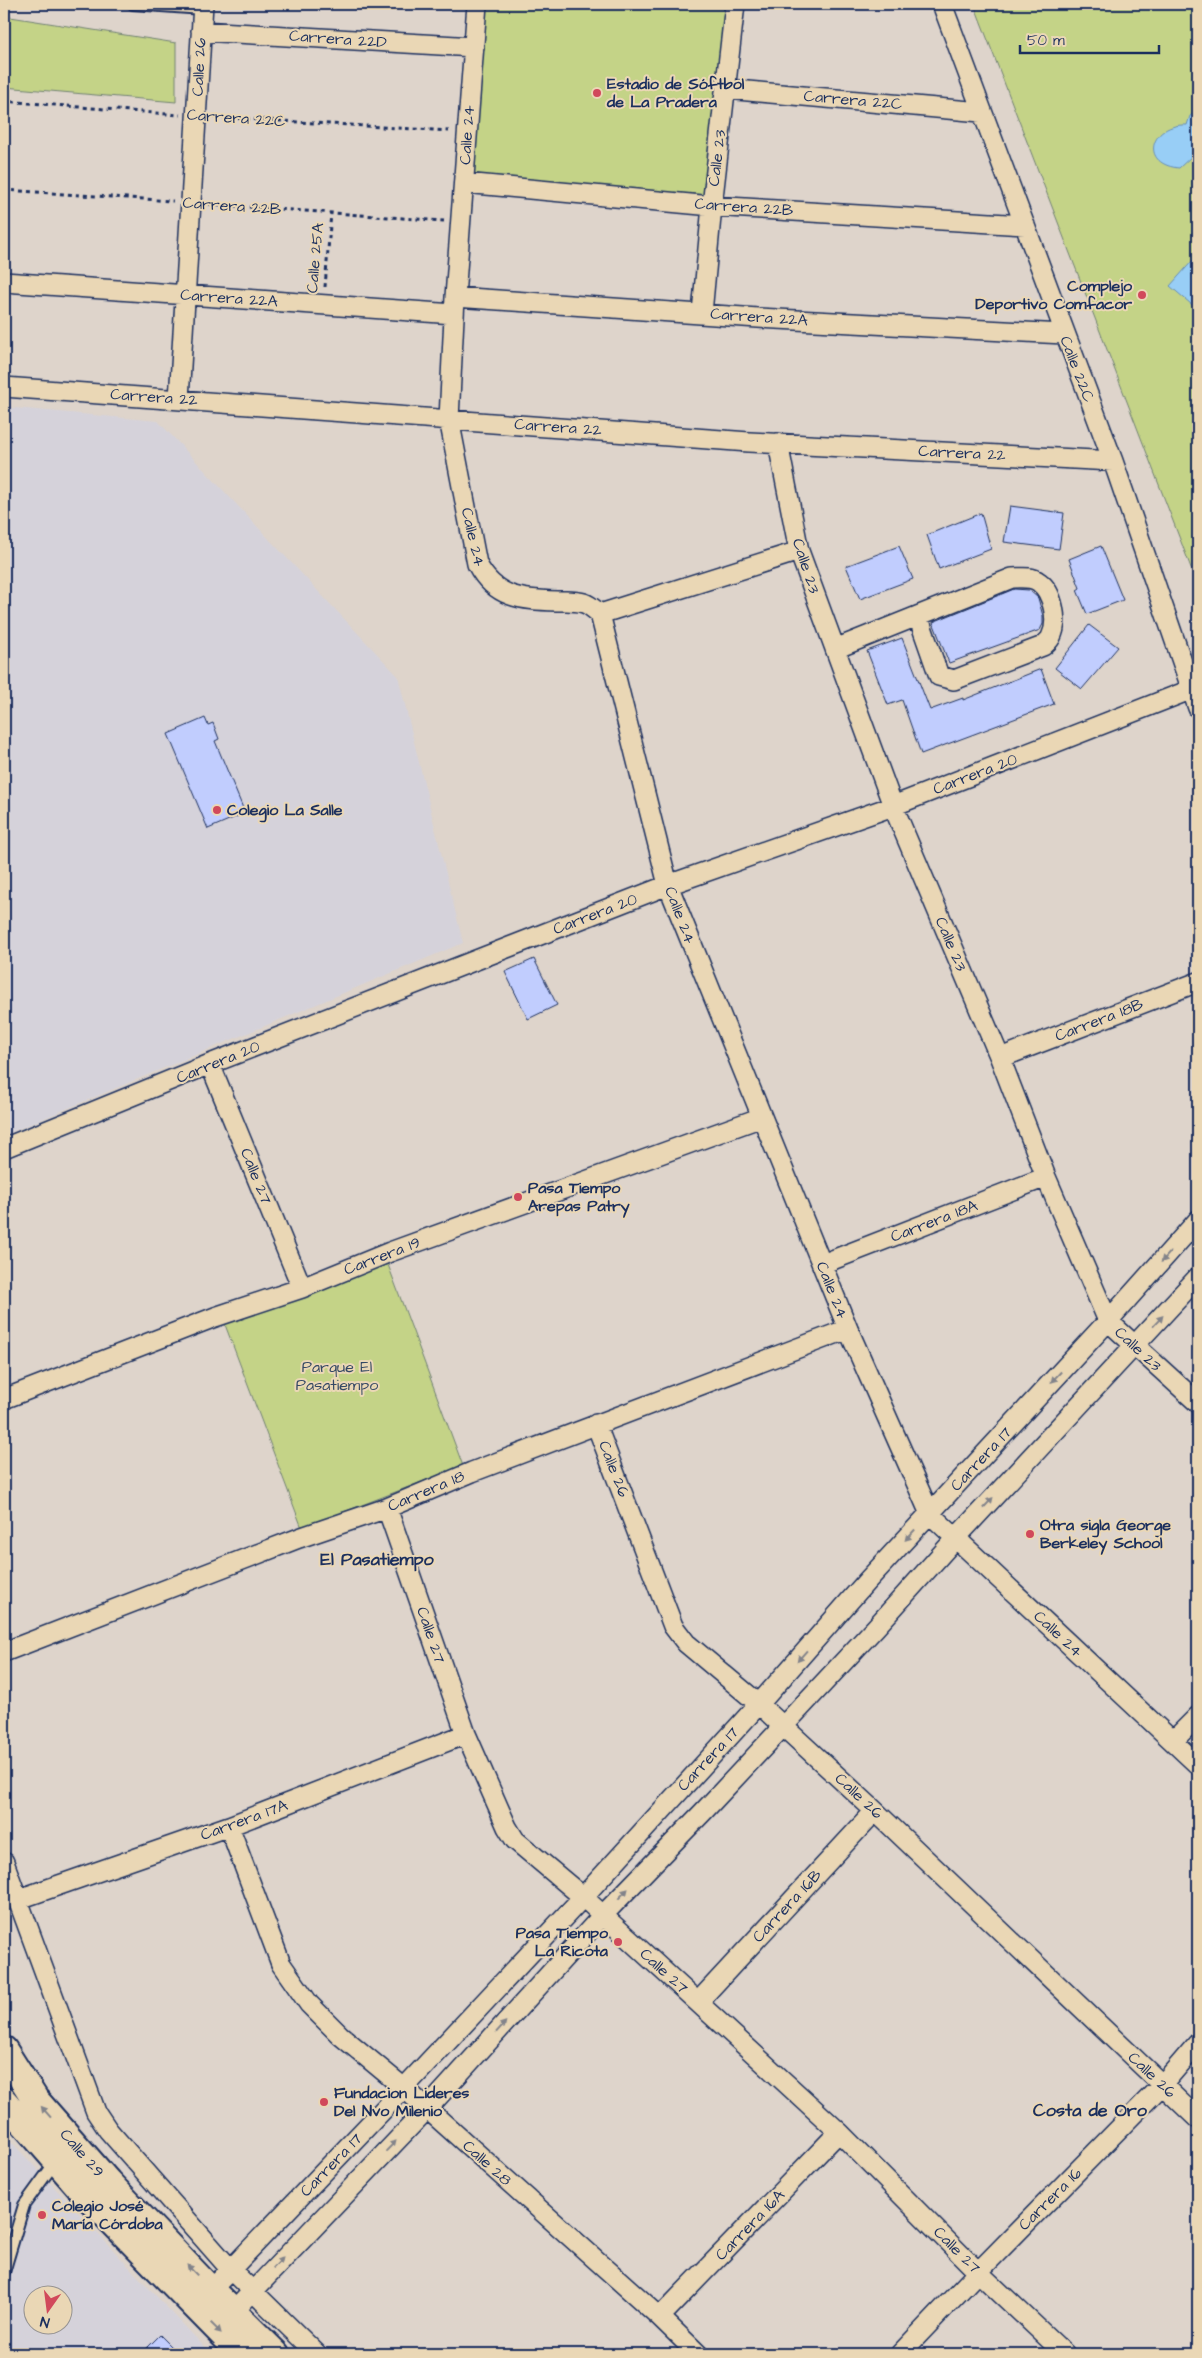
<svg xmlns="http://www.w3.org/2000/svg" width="1202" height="2358" viewBox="0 0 1202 2358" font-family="'Architects Daughter',sans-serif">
<rect width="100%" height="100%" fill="#ded4cb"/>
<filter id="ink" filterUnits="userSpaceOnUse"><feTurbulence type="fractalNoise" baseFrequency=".02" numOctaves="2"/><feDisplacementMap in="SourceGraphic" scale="10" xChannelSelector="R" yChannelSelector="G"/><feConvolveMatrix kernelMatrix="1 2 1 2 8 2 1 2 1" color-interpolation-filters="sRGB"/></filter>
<g filter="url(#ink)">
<path fill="#d5d2da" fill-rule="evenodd" d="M4,407l154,14 240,255 65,267 -459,192z
M4,2134l207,220h-207zM32,2296h30v30h-30z"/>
<path fill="#c4d387" stroke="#708172" d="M477,4h257l-22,202 -248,-23z
M974,4h224v582z
M4,16l172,27v59l-172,-15z
M387,1262l76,204 -161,62 -78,-206z"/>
<path fill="#98cef6" stroke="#668eb9" d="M1198,109v44l-5,2 -14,13c-41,-4 -28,-45 8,-43l3,-9z
M1194,259l4,4v47l-28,-24z"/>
<path fill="#c1cdfe" stroke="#1b2f5e" d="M1010,506l54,7 -5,36 -55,-7z
M981,513l10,36 -52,20 -12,-34z
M899,546l14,33 -53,20 -14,-33z
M1101,546l22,54 -36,14 -10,-24 3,-2 -11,-29z
M1014,589l15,1 9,8 5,18v8l-3,6 -91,33 -16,-41z
M1089,625l29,22 -36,42 -27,-21z
M902,638l28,72 33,-12v2l78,-31 13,35 -133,50 -19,-54 -14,5 -21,-54z
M205,718l3,7 5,-2 6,16 -4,2 30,72 -37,16 -40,-95z
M534,959l23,46 -29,14 -23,-47z
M160,2335l19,19h-38z"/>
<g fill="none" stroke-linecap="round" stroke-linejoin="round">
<defs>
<path id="lane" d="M133,4l70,5
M4,2272l20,-67 32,-44"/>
<path id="street" d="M477,4l-22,293 -6,122 28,145c18,34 44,36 80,37 9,0 18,-1 27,2 6,2 11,7 16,11l68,271 180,444 82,185 268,251
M942,4l171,457 85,247
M201,31l273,16
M726,89l255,23
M464,183l248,23 313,19
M4,282l450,32
M455,297l303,21 306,16
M702,313l10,-107 23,-202
M4,387l745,55 364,19
M179,399l24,-395
M778,443l21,108 94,255 107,252 46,119 62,144 90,82
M600,614l199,-63
M835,649l177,-71c10,0 19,-2 27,4 14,10 20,40 12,55 -1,3 -5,6 -8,9l-89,34 -15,-4 -21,-60
M1000,1058l198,-76
M210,1064l92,224
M4,1148l206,-84 458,-179 225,-79 297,-116
M822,1264l224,-87
M4,1399l211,-82 87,-29 88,-36 372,-135
M596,1424l77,202 13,17 73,61 116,107 323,308
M387,1508l79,226 41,93 8,13 68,57 256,235 139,140 87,82
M4,1652l295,-114 88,-30 85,-36 376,-143
M1173,1741l25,-25
M229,1826l52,138 28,40 31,31 64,53 256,229 38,37
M4,1862l92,250 12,18 123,140 86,84
M19,1899l210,-73 237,-92
M698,2002l177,-191
M211,2290l193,-202 179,-191 176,-193 108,-123 241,-260 90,-101
M233,2312l194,-203 176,-194 100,-103 173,-185 79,-88 243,-262
M660,2317l179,-185
M900,2354l78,-82 184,-187 36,-42"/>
<path id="secondary" d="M4,2050l31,49 73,83 103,108 65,64
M4,2101l85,97 153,156"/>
</defs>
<use href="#lane" stroke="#1b2f5e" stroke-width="14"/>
<use href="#street" stroke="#1b2f5e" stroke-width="22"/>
<use href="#secondary" stroke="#1b2f5e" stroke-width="30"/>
<path stroke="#1b2f5e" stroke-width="3" stroke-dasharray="4 4" stroke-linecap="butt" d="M4,101l176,14
M214,117l235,14
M4,190l169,11
M209,204l235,17
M325,287l6,-74"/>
<use href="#lane" stroke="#ead7b5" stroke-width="10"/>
<use href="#street" stroke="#ead7b5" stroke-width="19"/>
<use href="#secondary" stroke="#ead7b5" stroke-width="26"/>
</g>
<defs><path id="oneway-solid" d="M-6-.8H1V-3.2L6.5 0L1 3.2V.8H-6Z" transform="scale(1.25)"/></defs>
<g fill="#82838a">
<use href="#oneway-solid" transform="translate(1166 1257) rotate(132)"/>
<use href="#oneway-solid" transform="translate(1158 1321) rotate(-47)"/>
<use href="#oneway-solid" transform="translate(1056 1377) rotate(133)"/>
<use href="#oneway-solid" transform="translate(988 1503) rotate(-47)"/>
<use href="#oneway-solid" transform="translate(910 1535) rotate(133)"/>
<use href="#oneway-solid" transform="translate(802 1656) rotate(131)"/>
<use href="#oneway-solid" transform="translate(623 1894) rotate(-46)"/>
<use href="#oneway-solid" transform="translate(501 2027) rotate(-48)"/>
<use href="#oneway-solid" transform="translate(46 2112) rotate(-131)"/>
<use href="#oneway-solid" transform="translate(391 2146) rotate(-46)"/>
<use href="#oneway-solid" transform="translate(278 2263) rotate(-46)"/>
<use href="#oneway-solid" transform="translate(192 2270) rotate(-134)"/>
<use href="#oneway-solid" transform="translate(216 2328) rotate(45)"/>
</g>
</g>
<g fill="#d1495b" stroke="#ead7b5" stroke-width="2">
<circle cx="597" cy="93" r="5"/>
<circle cx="1142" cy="295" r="5"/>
<circle cx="217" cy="810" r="5"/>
<circle cx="518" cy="1197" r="5"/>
<circle cx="1030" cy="1534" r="5"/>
<circle cx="618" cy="1942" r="5"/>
<circle cx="324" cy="2102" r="5"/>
<circle cx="42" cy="2215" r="5"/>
</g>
<g text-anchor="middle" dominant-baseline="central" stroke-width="4" stroke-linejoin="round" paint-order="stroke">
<g font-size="16" fill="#1b2f5e" stroke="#ead7b5">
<text transform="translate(338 39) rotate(4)">Carrera 22D</text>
<text transform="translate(199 67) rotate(-87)">Calle 26</text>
<text transform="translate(853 100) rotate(5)">Carrera 22C</text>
<text transform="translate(236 118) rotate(4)">Carrera 22C</text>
<text transform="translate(467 135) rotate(-86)">Calle 24</text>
<text transform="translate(717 158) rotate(-83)">Calle 23</text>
<text transform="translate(232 206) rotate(4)">Carrera 22B</text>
<text transform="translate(744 207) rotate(4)">Carrera 22B</text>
<text transform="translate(315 258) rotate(-85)">Calle 25A</text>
<text transform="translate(229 298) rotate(4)">Carrera 22A</text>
<text transform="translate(759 317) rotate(4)">Carrera 22A</text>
<text transform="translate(1077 369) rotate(69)">Calle 22C</text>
<text transform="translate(154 397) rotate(4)">Carrera 22</text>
<text transform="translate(558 427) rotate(4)">Carrera 22</text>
<text transform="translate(962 453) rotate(3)">Carrera 22</text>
<text transform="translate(473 537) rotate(77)">Calle 24</text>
<text transform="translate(806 566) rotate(72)">Calle 23</text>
<text transform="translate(975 774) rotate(-21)">Carrera 20</text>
<text transform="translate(595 914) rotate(-21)">Carrera 20</text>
<text transform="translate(680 915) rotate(69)">Calle 24</text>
<text transform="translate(951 944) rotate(67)">Calle 23</text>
<text transform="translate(1099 1020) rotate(-21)">Carrera 18B</text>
<text transform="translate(218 1062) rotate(-22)">Carrera 20</text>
<text transform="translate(256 1176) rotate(68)">Calle 27</text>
<text transform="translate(934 1221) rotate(-21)">Carrera 18A</text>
<text transform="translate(382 1256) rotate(-21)">Carrera 19</text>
<text transform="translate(832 1290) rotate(68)">Calle 24</text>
<text transform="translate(1138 1349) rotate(43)">Calle 23</text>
<text transform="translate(981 1459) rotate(-47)">Carrera 17</text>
<text transform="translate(614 1469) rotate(69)">Calle 26</text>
<text transform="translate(426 1491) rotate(-23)">Carrera 18</text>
<text transform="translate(1058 1634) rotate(43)">Calle 24</text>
<text transform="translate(431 1635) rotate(71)">Calle 27</text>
<text transform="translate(708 1759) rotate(-47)">Carrera 17</text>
<text transform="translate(859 1796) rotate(43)">Calle 26</text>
<text transform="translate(244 1820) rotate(-20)">Carrera 17A</text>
<text transform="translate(787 1906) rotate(-47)">Carrera 16B</text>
<text transform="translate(664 1971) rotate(42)">Calle 27</text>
<text transform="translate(1152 2075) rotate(43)">Calle 26</text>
<text transform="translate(82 2153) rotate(49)">Calle 29</text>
<text transform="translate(487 2163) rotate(42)">Calle 28</text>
<text transform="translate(331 2165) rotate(-46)">Carrera 17</text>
<text transform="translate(1050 2199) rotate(-45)">Carrera 16</text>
<text transform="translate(750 2225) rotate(-46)">Carrera 16A</text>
<text transform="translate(957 2250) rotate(45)">Calle 27</text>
</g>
<g font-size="16" font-weight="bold" fill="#1b2f5e" stroke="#ead7b5" text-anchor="start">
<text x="607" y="84">Estadio de Sóftbol<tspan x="607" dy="18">de La Pradera</tspan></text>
<text x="1132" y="286" text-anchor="end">Complejo<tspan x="1132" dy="18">Deportivo Comfacor</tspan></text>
<text x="227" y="810">Colegio La Salle</text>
<text x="528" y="1188">Pasa Tiempo<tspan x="528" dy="18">Arepas Patry</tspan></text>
<text x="1040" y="1525">Otra sigla George<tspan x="1040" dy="18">Berkeley School</tspan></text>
<text x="608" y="1933" text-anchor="end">Pasa Tiempo<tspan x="608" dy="18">La Ricota</tspan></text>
<text x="334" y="2093">Fundacion Lideres<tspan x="334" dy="18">Del Nvo Milenio</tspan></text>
<text x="52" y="2206">Colegio José<tspan x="52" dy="18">María Córdoba</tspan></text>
</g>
<g font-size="16" fill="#344864" stroke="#ead7b5">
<text x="337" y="1367">Parque El<tspan x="337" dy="18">Pasatiempo</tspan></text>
</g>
<g font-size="18" font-weight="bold" fill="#1b2f5e" stroke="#ead7b5">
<text x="377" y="1559">El Pasatiempo</text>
<text x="1090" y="2110">Costa de Oro</text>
</g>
</g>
<rect width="1202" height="2358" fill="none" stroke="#ead7b5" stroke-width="20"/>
<rect x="10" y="10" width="1182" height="2338" fill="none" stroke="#1b2f5e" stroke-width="2" filter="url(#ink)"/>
<g transform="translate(48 2310) rotate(194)"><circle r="24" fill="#ead7b5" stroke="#979492"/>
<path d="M0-4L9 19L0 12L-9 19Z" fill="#d1495b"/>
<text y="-8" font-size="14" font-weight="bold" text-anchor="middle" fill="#1b2f5e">N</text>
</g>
<path d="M1020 45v8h139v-8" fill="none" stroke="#1b2f5e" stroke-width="2.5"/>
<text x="1027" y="45" font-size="15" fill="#1b2f5e" stroke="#ead7b5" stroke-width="4" paint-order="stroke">50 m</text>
</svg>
